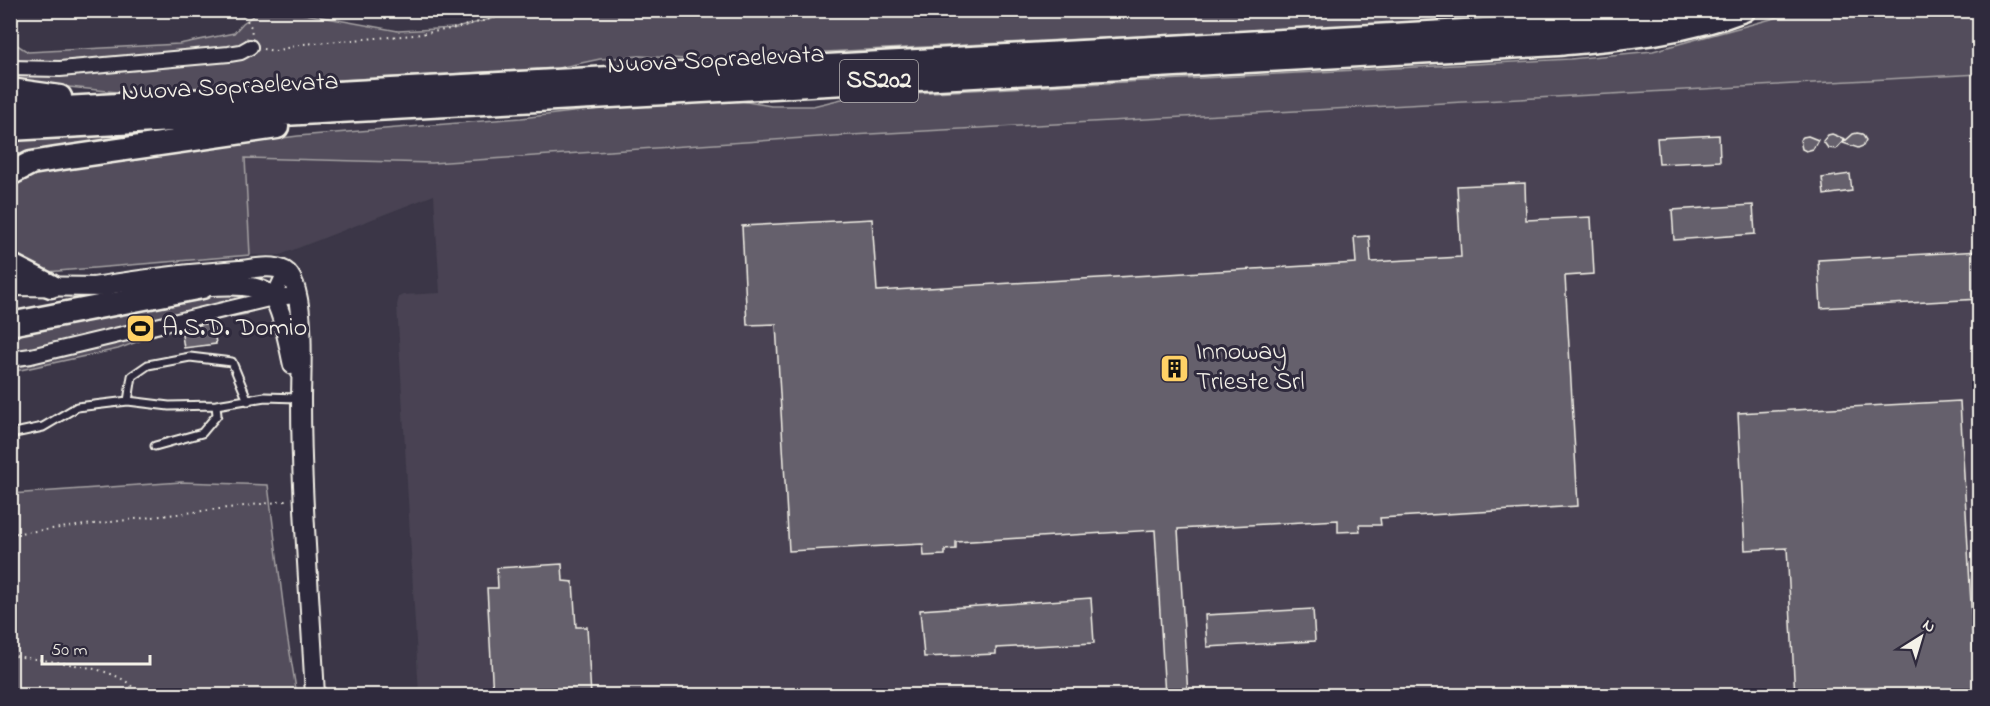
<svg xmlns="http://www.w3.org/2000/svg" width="1990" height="706" viewBox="0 0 1990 706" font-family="'Indie Flower',sans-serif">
<rect width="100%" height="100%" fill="#3b3647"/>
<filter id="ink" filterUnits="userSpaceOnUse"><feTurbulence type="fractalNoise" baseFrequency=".0167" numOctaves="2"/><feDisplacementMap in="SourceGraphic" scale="12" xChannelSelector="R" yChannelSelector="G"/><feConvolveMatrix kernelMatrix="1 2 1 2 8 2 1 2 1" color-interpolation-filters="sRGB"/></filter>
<g filter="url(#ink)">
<path fill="#484352" d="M1979,74v621h-1560l-22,-390 2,-8 4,-2 37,-2 -6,-98 -154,60h-30l-5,-97 187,5 401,-27z"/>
<path fill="#534e5c" stroke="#a4a0a2" stroke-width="1.5" d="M261,10l28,1 109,20 58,-3 42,-11 77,-7 1046,1 -46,5 -56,1 -834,42 -45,-3 -40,3 -42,9 -441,24 -106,-11 -1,-9 200,-12 41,-6 4,-2 3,-7 -11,-7 -5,7 -8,3 -170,16h-53v-23l17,11 151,-8 55,-11 9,-10z
M1791,11h188v63l-1146,62 -401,27 -187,-5 5,97 -204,17 -35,-16 -1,-68 30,-19 258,-33 223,-18 103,-12 111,-6 36,6h42l41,-10 716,-37 83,-8 122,-33z
M205,128l-194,37v-26z
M248,293l-1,21 -66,11 -63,24 -107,23v-39l185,-36z
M181,482l87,3 19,150 10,60h-286v-201z"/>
<path fill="#65616c" stroke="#f4f1e8" stroke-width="1.5" d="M1857,133l5,1 4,6 -3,6 -5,2 -15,-5 10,-9z
M1832,134l13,5 -9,10 -8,-1 -5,-7 5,-6z
M1719,135l1,26 -61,3 -2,-26z
M1808,136l10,4 -5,9 -7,2 -4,-2 -2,-9 3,-3z
M1850,174l2,17 -28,4 -2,-17z
M1525,183l1,37 65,-3 3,57 -29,2 13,230 -198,12 1,7h-22l1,6 -22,1v-12l-160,9 10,167h-23l-10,-166 -199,12v7l-11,1v5l-21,1 -1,-12 -134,7 -13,-227 -29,1 -5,-99 130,-7 5,72 479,-28 -2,-26 15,-1 2,26 90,-5 -4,-71z
M1753,205l2,29 -81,6 -2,-30z
M1980,251v48l-159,9 -3,-48z
M213,322l3,22 -32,4 -3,-19z
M1960,401l16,295h-181l-8,-148 -42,2 -7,-137z
M562,564l1,17 10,1 3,45h11l4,69h-98l-6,-108h11l-1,-20z
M1091,598l3,45 -98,5v6l-72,3 -4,-47z
M1313,609l2,32 -108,6 -2,-32z"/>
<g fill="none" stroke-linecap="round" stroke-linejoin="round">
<defs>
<path id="service" d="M128,401l4,-25 16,-11 42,-8 42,5 16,39
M10,434l33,-7 34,-20 51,-6 41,5 47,-1 49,-8 33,1
M155,446l47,-13 15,-18 -1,-10"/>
<path id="minor" d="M10,68l50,1 169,-15 12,-2 9,-5
M273,298l12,-26
M10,359l21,-3 242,-58 25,-2"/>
<path id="tertiary" d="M10,286l96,1
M94,287c49,-8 97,-14 145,-17 14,-1 33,-6 46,1 22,13 16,103 16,128 0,99 9,198 14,297
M188,287c22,0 70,-8 85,11 10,13 16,50 20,67"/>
<path id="trunk" d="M10,90l50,7
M10,111l1544,-85 43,-3 83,-13
M10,129l1548,-85c62,-6 126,-11 186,-34
M10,174l21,-11 25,-4 221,-32
M10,265l41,21
M10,324l192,-37"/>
</defs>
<use href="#service" stroke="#f4f1e8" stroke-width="11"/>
<use href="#minor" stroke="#f4f1e8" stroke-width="18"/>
<use href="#tertiary" stroke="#f4f1e8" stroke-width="22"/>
<use href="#trunk" stroke="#f4f1e8" stroke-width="27"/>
<path stroke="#f4f1e8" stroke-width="2" stroke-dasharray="1.5 4.5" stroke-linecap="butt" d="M241,10l10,17 1,8
M263,49l12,2 28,-7 111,-9 42,-7 42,-11 77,-7
M10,534l276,-33
M10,655c31,6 81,9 108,22 9,4 16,10 20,19"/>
<use href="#service" stroke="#2f2a3d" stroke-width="7"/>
<use href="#minor" stroke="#2f2a3d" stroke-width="14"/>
<use href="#tertiary" stroke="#2f2a3d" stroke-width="18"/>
<use href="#trunk" stroke="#2f2a3d" stroke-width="22"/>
</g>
</g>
<defs>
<symbol id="stadium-square" viewBox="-11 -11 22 22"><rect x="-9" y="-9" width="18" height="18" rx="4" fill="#ffd166" stroke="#2f2a3d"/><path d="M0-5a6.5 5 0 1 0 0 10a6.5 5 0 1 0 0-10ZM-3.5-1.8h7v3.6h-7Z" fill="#111"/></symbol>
<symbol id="building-square" viewBox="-11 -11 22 22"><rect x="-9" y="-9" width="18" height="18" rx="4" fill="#ffd166" stroke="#2f2a3d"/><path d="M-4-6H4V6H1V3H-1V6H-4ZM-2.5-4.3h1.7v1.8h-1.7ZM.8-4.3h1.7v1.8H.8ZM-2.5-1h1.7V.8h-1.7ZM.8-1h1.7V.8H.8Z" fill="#111"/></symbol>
</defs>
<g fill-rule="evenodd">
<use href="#stadium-square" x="124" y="312" width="33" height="33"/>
<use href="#building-square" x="1158" y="352" width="33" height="33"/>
</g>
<g text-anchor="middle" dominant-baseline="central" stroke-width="6" stroke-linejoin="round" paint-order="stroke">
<rect fill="#2f2a3d" stroke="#b9b5b5" stroke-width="1.5" x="840" y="60" width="78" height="42" rx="4.5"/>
<g font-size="24" font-weight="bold" fill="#f4f1e8">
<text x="879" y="81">SS202</text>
</g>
<g font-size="26" fill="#f4f1e8" stroke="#2f2a3d">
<text transform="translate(716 61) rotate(-3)">Nuova Sopraelevata</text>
<text transform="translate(230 88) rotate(-3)">Nuova Sopraelevata</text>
</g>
<g font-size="26" fill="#f4f1e8" stroke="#2f2a3d" text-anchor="start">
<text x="162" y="329">A.S.D. Domio</text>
<text x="1196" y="353">Innoway<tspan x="1196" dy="30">Trieste Srl</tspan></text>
</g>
</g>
<rect width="1990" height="706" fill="none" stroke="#2f2a3d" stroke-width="36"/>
<rect x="18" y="18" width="1954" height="670" fill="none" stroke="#f4f1e8" stroke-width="2" filter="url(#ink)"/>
<g transform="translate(1921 637) rotate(37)" stroke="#2f2a3d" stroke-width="4.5" paint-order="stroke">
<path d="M0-4.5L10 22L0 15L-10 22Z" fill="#f4f1e8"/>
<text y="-9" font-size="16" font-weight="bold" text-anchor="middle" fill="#f4f1e8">N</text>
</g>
<path d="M42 655v9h108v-9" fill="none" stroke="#f4f1e8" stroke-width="3"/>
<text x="51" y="655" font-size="18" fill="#f4f1e8" stroke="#2f2a3d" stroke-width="4.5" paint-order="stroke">50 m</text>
</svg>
